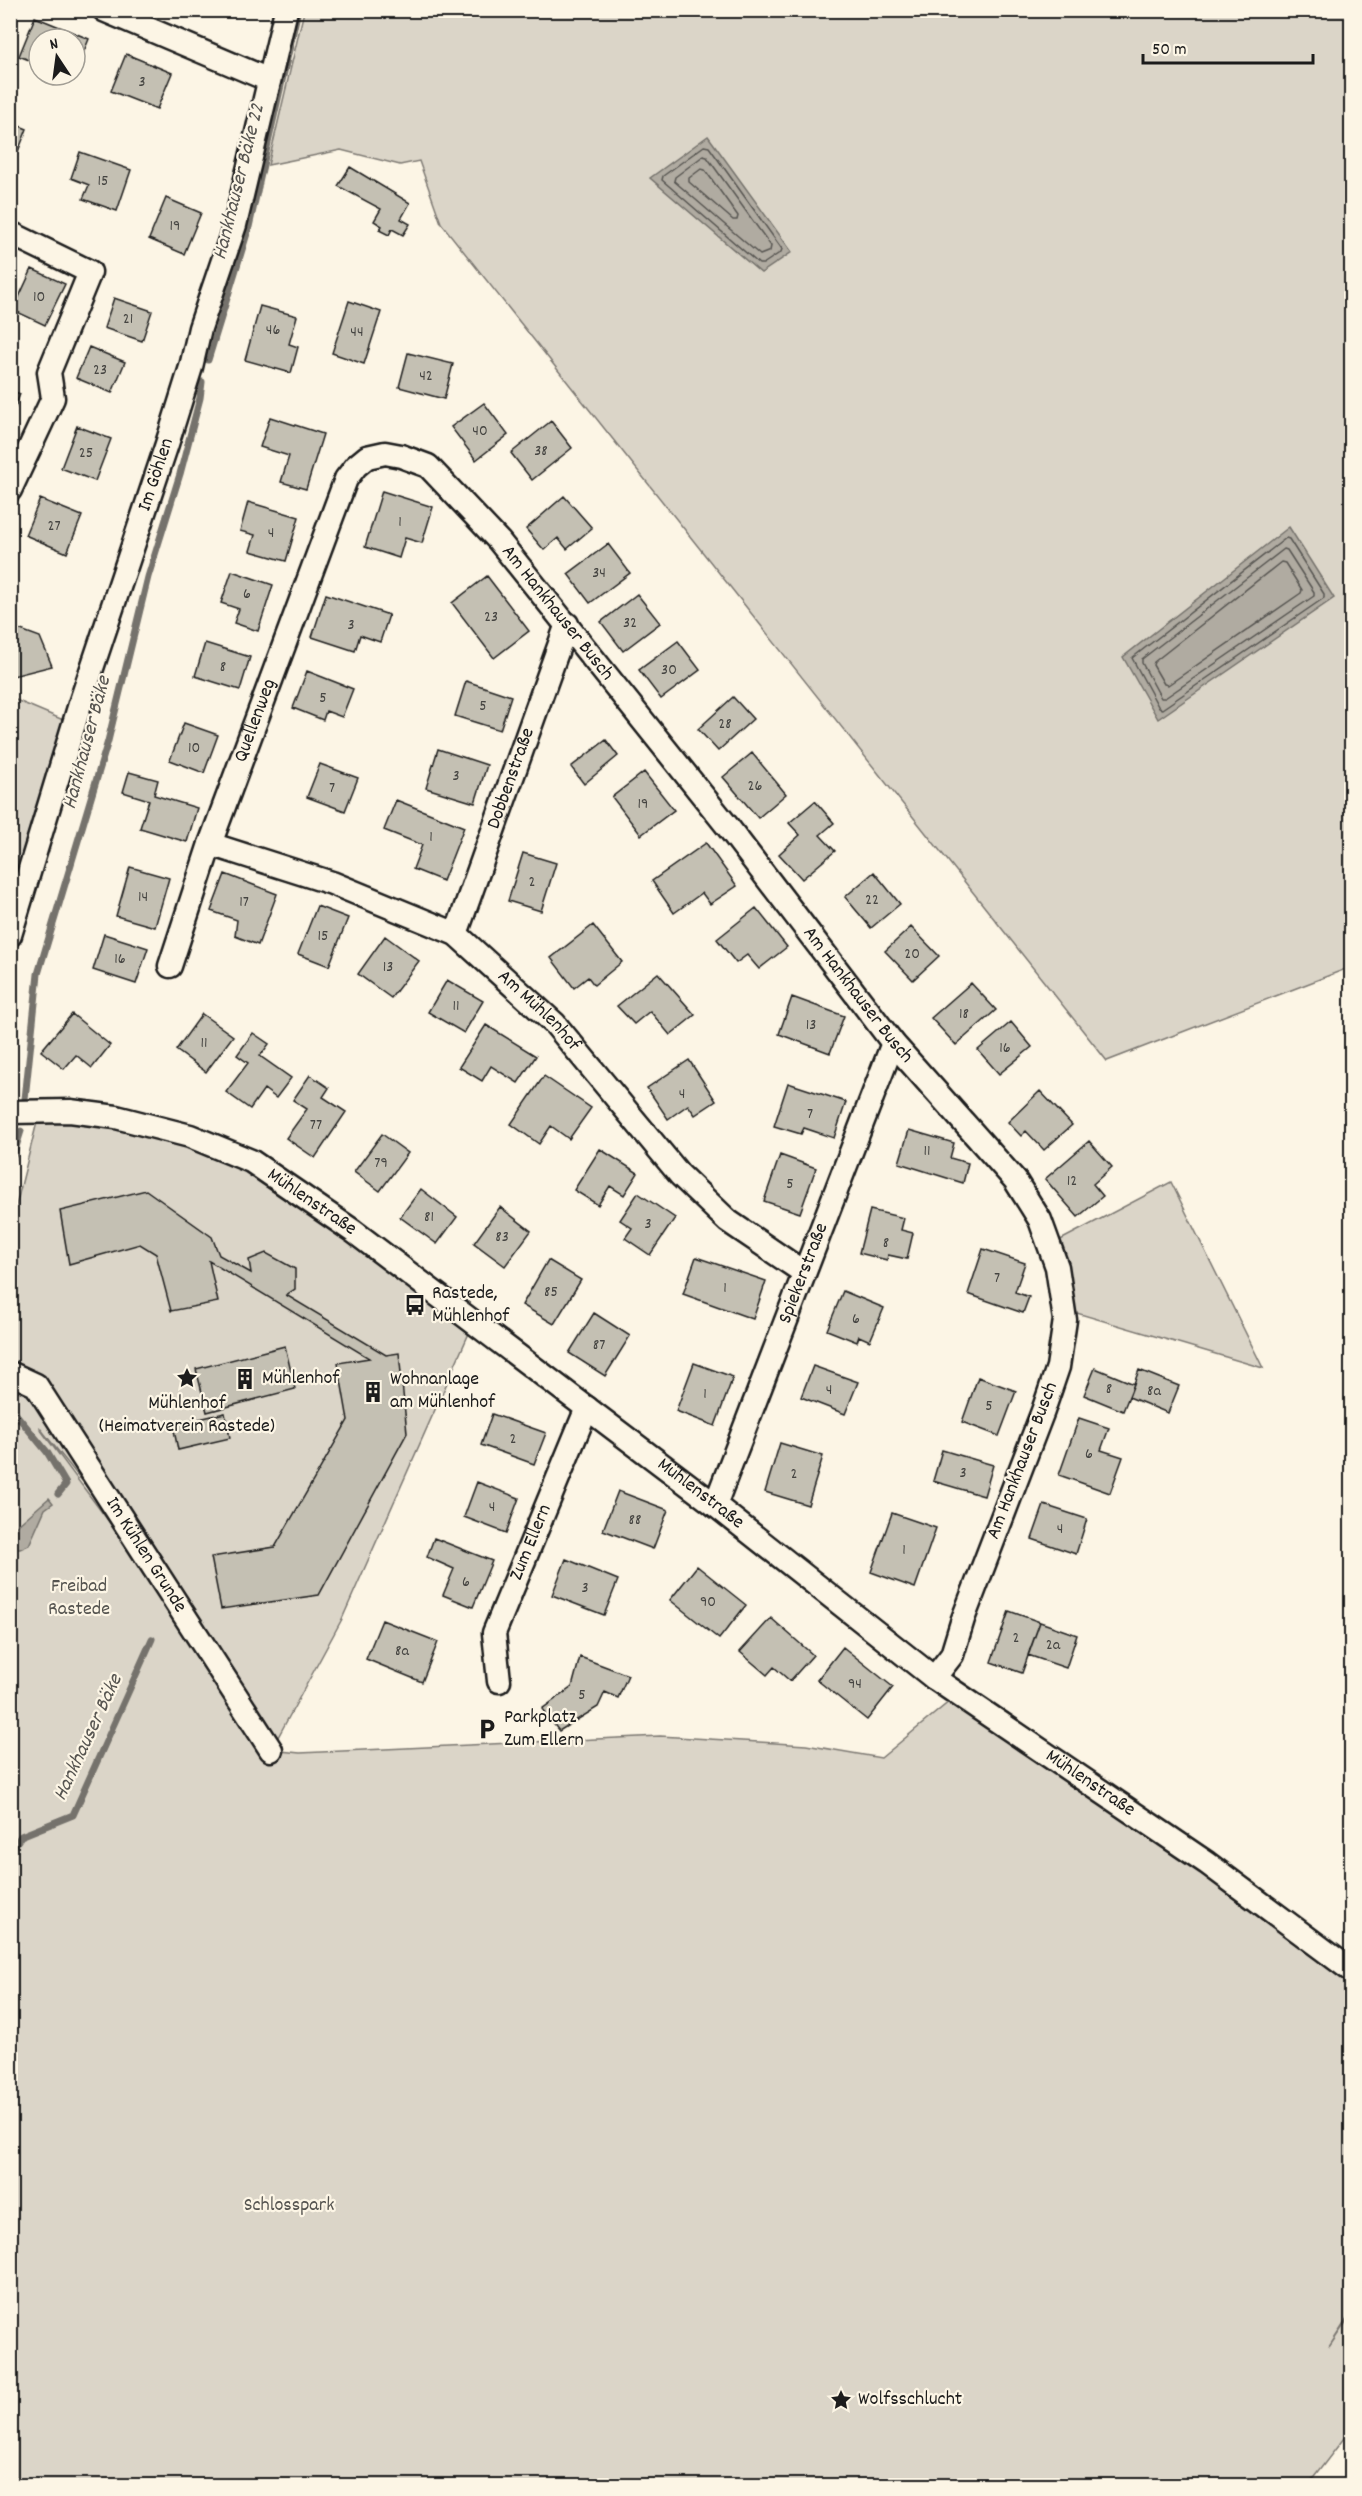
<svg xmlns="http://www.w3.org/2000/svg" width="1362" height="2496" viewBox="0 0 1362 2496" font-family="Dekko,sans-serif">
<rect width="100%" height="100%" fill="#fcf5e5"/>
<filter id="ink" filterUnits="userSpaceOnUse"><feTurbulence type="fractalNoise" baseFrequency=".0167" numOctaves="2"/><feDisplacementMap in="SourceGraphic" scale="12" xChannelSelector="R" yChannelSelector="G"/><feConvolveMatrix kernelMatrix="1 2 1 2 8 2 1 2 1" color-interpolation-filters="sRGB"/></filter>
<g filter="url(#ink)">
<path fill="#dbd5c8" stroke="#7c7872" stroke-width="1.5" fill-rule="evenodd" d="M304,11h1047v956l-244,94 -666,-838 -22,-62 -19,4 -59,-15 -73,15z
M11,698l57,24 -57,192z
M70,1111l181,50 223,161 -132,297 -71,131 29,3 360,-17 146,9 75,13 69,-57 401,271v341l-22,34 22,-32v114l-43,56 -1297,1 -1,-1256 28,-112zM40,1428l123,155 -4,6 -119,-160z
M1171,1182l92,186 -200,-59 -14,-63z"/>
<path fill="#b0aba1" stroke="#75726c" stroke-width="1.5" d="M708,136l84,116 -31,21 -111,-95z
M1289,527l45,71 -176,121 -35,-62z
M49,1498l4,5 -8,6 -16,36 -9,4h-9v-18z"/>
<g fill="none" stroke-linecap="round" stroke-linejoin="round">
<path stroke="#575551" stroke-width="1.5" d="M704,146l5,1 73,102 -1,3 -18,12h-4l-97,-84 1,-4z
M703,156l4,1 64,89 -1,5 -10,4 -86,-74 1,-4z
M701,169l4,1 33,46 -1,4h-4l-44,-38v-4z
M1286,538l3,1 35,55v4l-162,111 -3,-1 -27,-50z
M1284,549l3,1 27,42v4l-149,102h-4l-19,-35v-4z
M1281,562l4,1 17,27 -1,3 -133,92 -4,-1 -11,-19 1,-3z"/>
<path stroke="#75726c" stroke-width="7" d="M208,360l41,-133 49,-217
M25,1099l13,-125 70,-233 40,-164 32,-103 20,-76 2,-16
M10,1166l11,-35
M10,1407l37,45 19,32 -8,10
M10,1852l11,-16 52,-21 79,-176"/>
</g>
<path fill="#c4c0b3" stroke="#1c1c1c" stroke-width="1.5" d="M35,17l54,22 -14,34v-34h-36v25l-20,-8z
M126,54l46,19 -15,36 -46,-18z
M10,122l17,7 -10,25 -7,-3z
M80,152l51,18 -14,41 -34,-12 6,-14 -18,-7z
M350,167l60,36 -9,16 9,5 -7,11 -11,-6 -3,6 -10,-5 3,-4 -8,-5 7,-12 -43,-23z
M166,198l35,15 -17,41 -35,-15z
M32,269l33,15 -20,41 -32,-15z
M114,298l38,13 -10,30 -38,-13z
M349,301l32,11 -17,52 -32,-11z
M260,306l37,10 -8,28 9,3 -7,26 -46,-13z
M89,347l36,15 -13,31 -36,-15z
M408,353l45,11 -9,35 -45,-12z
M10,390l10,4 -9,24h-1z
M484,403l24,32 -32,25 -25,-33z
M270,417l53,17 -17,55 -25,-7 8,-26 -29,-9z
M551,421l21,27 -40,32 -21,-27z
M77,426l34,13 -16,42 -34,-13z
M382,491l51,16 -11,36 -17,-5 -6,20 -34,-11z
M564,496l28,32 -25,21 -9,-11 -14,12 -18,-21z
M40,499l42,17 -15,37 -42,-18z
M248,502l51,15 -13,44 -36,-10 5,-16 -15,-4z
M608,544l22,29 -40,30 -22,-29z
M232,571l41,14 -15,46 -24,-8 5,-14 -18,-6z
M487,576l42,55 -35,27 -42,-55z
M326,594l63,21 -9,27 -20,-7 -5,16 -43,-14z
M637,594l23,29 -37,28 -22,-29z
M10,626l30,11 12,29 -39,10 -3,-5z
M678,641l22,29 -39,29 -22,-29z
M205,643l45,14 -10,33 -45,-14z
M307,671l46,18 -11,28 -16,-6 -3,9 -30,-12z
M466,681l45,15 -11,34 -45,-14z
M733,697l20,22 -35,32 -20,-22z
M184,723l34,12 -14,38 -34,-13z
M606,740l12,16 -34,28 -13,-17z
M438,749l49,16 -12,38 -49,-15z
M752,753l34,41 -28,24 -35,-41z
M320,764l38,14 -13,33 -38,-14z
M129,772l29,8 -4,15 43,13 -10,34 -47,-14 9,-28 -26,-8z
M644,772l30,38 -33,25 -29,-38z
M396,800l68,27 -21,54 -30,-12 9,-24 -38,-15z
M815,801l19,22 -14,12 15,16 -33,28 -23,-25 21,-19 -11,-12z
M706,843l31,43 -27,18 -8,-11 -28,20 -22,-32z
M523,853l33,10 -15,48 -33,-10z
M130,867l39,11 -14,49 -39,-11z
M874,872l26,32 -29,24 -26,-31z
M225,874l52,20 -19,51 -23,-9 2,-16 -26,-9z
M317,906l31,12 -19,48 -31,-12z
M756,908l31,39 -28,22 -12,-14 -11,8 -19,-24z
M593,925l29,37 -28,23 -6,-8 -14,11 -23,-30z
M911,927l28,29 -26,24 -28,-29z
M104,934l44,14 -12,36 -43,-14z
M385,936l34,25 -28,37 -33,-24z
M658,973l37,42 -25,20 -20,-24 -16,13 -17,-18z
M447,980l36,21 -19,32 -36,-21z
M971,983l25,27 -40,35 -25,-27z
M792,997l52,19 -14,37 -51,-19z
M72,1014l38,31 -18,23 -16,-13 -12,14 -23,-18z
M202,1014l31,22 -27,36 -30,-22z
M1011,1022l21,25 -33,27 -21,-24z
M486,1025l50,31 -18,27 -27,-17 -9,15 -23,-14z
M253,1033l16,11 -9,12 31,22 -15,20 -12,-9 -14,20 -24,-17 22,-29 -11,-8z
M689,1060l27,41 -21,14 -7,-10 -20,14 -21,-31z
M310,1075l19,13 -6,9 23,15 -31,46 -29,-20 21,-29 -14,-9z
M544,1076l47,32 -22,31 -18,-13 -12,18 -28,-20z
M788,1083l58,19 -12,36 -30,-10 -3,6 -27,-8z
M1040,1091l32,34 -28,25 -18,-19 -5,5 -13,-14z
M909,1130l45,13 -4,15 18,5 -5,20 -64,-20z
M382,1134l26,19 -28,38 -26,-19z
M1089,1141l23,26 -19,17 10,12 -25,21 -33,-38z
M600,1149l38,24 -14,22 -14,-9 -12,19 -24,-15z
M780,1155l36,13 -16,45 -36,-12z
M421,1189l36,28 -20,27 -37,-27z
M146,1190l66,47 7,18 32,18 -2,-13 17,-7 29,16v20l-9,6 100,60 13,-2 8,80 -88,162 -98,14 -10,-52 64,-10 73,-127 -10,-57 31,-5 -160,-97 9,41 -47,9 -15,-57 -16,-10 -71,20 -9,-53z
M638,1193l37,25 -25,37 -25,-17 7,-10 -12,-8z
M500,1207l31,24 -26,35 -31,-23z
M870,1210l34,8 -3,12 12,3 -6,26 -19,-4 -1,5 -28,-7z
M983,1249l42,14 -10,29 14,5 -6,16 -55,-19z
M696,1257l70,24 -13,38 -70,-25z
M548,1260l33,20 -27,44 -32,-19z
M843,1291l41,17 -14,33 -11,-5 -2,6 -30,-12z
M594,1313l36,23 -25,40 -36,-23z
M285,1346l10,43 -88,23 -11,-43z
M694,1363l39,14 -18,49 -39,-15z
M813,1366l45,16 -13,32 -44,-17z
M1095,1368l39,16 -11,27 -39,-16z
M1139,1370l40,16 -11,27 -39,-16z
M978,1377l38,14 -17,45 -37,-14z
M225,1413l5,25 -52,12 -5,-25z
M492,1414l54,19 -12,31 -53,-19z
M1079,1418l30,10 -8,22 22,7 -13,36 -51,-18z
M780,1443l43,13 -15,49 -43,-13z
M942,1450l51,15 -9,31 -51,-15z
M477,1482l42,16 -13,35 -42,-16z
M618,1491l50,19 -15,39 -50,-19z
M1044,1505l43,14 -11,35 -44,-15z
M892,1513l44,15 -21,60 -44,-16z
M434,1538l58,23 -19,46 -30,-12 11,-26 -27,-12z
M566,1559l52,21 -14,35 -52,-20z
M697,1566l49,39 -27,34 -49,-39z
M1009,1611l31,11 -18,51 -31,-11z
M771,1618l42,37 -23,26 -16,-14 -7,8 -27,-23z
M382,1620l56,22 -16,40 -56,-23z
M1040,1622l37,13 -11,33 -38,-13z
M843,1647l50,40 -26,33 -50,-40z
M580,1657l48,18 -10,23 -13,-6 -7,15 -39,24 -17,-22 30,-22z"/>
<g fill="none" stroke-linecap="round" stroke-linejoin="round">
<defs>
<g id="minor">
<path d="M104,10l165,70"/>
<path d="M10,233l80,39 -41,100 4,26 -43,92"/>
<path id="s1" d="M210,844l122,39 124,51 99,90 125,151 48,46 75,51"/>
<path id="s2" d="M456,934l111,-310"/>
<path id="s3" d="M10,935l70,-231 87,-260 24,-77 9,-39 35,-103 51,-215"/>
<path id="s4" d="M170,966l40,-122 136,-365 10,-13 11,-9 18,-4 16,3 27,10 71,75 229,286 165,216 122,137 25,40 17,47 8,53 -7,47 -15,44 -80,208 -11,36 -18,23"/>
<path id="s5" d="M10,1112l60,-1 46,6 74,19 61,25 102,70 362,274 219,173 273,185 145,108"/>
<path id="s6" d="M10,1373l26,12 235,365"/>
<path id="s7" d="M715,1505l178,-462"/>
<path id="s8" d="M499,1681l-5,-48 93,-225"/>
</g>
</defs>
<use href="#minor" stroke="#1c1c1c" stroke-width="27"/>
<use href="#minor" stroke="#fcf5e5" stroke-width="22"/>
</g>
</g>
<defs>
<symbol id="bus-bare" viewBox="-9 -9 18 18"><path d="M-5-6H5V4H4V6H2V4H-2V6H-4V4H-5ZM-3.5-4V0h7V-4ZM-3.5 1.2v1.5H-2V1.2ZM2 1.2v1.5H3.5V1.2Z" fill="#1c1c1c" stroke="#fcf5e5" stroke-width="2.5" paint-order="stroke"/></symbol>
<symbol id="sight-bare" viewBox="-9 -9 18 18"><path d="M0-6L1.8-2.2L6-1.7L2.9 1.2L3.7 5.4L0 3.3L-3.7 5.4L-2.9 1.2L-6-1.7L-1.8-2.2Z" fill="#1c1c1c" stroke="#fcf5e5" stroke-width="2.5" paint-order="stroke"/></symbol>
<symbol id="building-bare" viewBox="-9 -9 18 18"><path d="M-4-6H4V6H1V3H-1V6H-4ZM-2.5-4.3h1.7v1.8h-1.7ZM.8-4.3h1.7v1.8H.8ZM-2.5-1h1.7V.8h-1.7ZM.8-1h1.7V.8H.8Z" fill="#1c1c1c" stroke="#fcf5e5" stroke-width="2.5" paint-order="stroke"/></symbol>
<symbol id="parking-bare" viewBox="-9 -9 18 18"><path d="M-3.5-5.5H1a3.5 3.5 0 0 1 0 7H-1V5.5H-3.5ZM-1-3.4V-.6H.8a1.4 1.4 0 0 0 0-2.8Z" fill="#1c1c1c" stroke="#fcf5e5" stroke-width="2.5" paint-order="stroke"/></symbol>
</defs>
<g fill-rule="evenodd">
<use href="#bus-bare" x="400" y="1290" width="30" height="30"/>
<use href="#sight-bare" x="172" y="1363" width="30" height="30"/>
<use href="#building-bare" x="230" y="1364" width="30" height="30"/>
<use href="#building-bare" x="358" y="1377" width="30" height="30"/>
<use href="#parking-bare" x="472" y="1714" width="30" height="30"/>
<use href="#sight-bare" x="826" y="2385" width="30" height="30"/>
</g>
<g text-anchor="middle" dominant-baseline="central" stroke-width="4.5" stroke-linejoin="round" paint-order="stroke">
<g font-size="16" fill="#464542">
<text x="142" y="82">3</text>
<text x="103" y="181">15</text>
<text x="175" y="226">19</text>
<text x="39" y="297">10</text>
<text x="128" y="319">21</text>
<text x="273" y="330">46</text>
<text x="357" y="332">44</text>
<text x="100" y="370">23</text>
<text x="426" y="376">42</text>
<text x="480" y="431">40</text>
<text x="541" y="451">38</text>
<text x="86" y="453">25</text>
<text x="400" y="522">1</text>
<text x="54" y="526">27</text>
<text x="271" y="533">4</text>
<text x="599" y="573">34</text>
<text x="247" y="594">6</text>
<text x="491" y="617">23</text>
<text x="630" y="623">32</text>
<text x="351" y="625">3</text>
<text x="223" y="667">8</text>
<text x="669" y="670">30</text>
<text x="323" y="698">5</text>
<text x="483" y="706">5</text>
<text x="725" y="724">28</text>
<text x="194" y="748">10</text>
<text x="456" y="776">3</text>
<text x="755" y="786">26</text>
<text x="332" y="788">7</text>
<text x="643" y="804">19</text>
<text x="431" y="837">1</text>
<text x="532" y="882">2</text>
<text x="143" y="897">14</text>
<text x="872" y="900">22</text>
<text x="244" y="902">17</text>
<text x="323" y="936">15</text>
<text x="912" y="954">20</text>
<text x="120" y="959">16</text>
<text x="388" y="967">13</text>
<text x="456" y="1006">11</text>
<text x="964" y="1014">18</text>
<text x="811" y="1025">13</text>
<text x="204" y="1043">11</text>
<text x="1005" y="1048">16</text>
<text x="682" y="1094">4</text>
<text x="810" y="1114">7</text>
<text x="316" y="1125">77</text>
<text x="927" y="1151">11</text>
<text x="381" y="1163">79</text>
<text x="1072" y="1181">12</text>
<text x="790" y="1184">5</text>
<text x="429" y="1217">81</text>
<text x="648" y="1224">3</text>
<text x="502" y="1237">83</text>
<text x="886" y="1243">8</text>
<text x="997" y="1278">7</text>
<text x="725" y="1288">1</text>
<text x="551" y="1292">85</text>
<text x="856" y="1319">6</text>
<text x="599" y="1345">87</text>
<text x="1109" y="1389">8</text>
<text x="829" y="1390">4</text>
<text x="1154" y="1391">8a</text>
<text x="705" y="1394">1</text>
<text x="989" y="1406">5</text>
<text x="513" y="1439">2</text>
<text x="1089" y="1454">6</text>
<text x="963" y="1473">3</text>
<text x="794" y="1474">2</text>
<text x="492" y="1507">4</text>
<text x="635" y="1520">88</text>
<text x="1060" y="1529">4</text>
<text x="904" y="1550">1</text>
<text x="466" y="1582">6</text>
<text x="585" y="1588">3</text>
<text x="708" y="1602">90</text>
<text x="1016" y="1638">2</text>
<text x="1053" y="1645">2a</text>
<text x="402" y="1651">8a</text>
<text x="855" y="1684">94</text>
<text x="582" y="1695">5</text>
</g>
<g font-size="20" fill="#1c1c1c" stroke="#fcf5e5">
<text stroke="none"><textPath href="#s3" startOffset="483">Im Göhlen</textPath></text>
<text stroke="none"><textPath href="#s4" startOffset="808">Am Hankhauser Busch</textPath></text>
<text stroke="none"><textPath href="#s4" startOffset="260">Quellenweg</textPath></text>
<text stroke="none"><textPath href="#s2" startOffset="165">Dobbenstraße</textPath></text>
<text stroke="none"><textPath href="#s4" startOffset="1294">Am Hankhauser Busch</textPath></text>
<text stroke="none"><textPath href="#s1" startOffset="375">Am Mühlenhof</textPath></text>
<text stroke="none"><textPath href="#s5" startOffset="322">Mühlenstraße</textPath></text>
<text stroke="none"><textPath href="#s7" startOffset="248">Spiekerstraße</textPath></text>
<text transform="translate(1023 1461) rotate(-69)">Am Hankhauser Busch</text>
<text stroke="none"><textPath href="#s5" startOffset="808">Mühlenstraße</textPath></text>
<text stroke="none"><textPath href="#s8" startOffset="146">Zum Ellern</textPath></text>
<text stroke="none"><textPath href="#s6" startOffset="231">Im Kühlen Grunde</textPath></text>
<text stroke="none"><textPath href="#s5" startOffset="1294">Mühlenstraße</textPath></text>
</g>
<g font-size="20" fill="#1c1c1c" stroke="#fcf5e5" text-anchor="start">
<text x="432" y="1294">Rastede,<tspan x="432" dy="23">Mühlenhof</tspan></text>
<text x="262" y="1379">Mühlenhof</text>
<text x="390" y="1380">Wohnanlage<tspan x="390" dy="23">am Mühlenhof</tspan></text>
<text x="187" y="1404" text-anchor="middle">Mühlenhof<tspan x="187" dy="23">(Heimatverein Rastede)</tspan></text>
<text x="504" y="1718">Parkplatz<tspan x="504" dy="23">Zum Ellern</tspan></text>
<text x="858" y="2400">Wolfsschlucht</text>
</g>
<g font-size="20" fill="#555450" stroke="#fcf5e5">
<text x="79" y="1587">Freibad<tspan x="79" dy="23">Rastede</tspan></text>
<text x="289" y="2206">Schlosspark</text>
</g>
<g font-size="21" font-style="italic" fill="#575551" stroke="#fcf5e5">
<text transform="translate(240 182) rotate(-76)">Hankhauser Bäke 22</text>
<text transform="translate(88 743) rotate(-75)">Hankhauser Bäke</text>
<text transform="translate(89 1738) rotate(-65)">Hankhauser Bäke</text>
</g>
</g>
<rect width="1362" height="2496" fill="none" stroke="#fcf5e5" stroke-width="36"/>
<rect x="18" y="18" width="1326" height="2460" fill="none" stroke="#1c1c1c" stroke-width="2" filter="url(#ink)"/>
<g transform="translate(57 57) rotate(347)"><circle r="28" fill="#fcf5e5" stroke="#a29e95" stroke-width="1.5"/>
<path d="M0-4.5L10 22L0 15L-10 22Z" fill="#1c1c1c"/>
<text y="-9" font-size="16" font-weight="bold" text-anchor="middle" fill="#1c1c1c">N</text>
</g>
<path d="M1143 54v9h170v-9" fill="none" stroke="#1c1c1c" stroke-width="3"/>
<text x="1152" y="54" font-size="18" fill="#1c1c1c" stroke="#fcf5e5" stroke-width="4.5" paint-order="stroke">50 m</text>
</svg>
